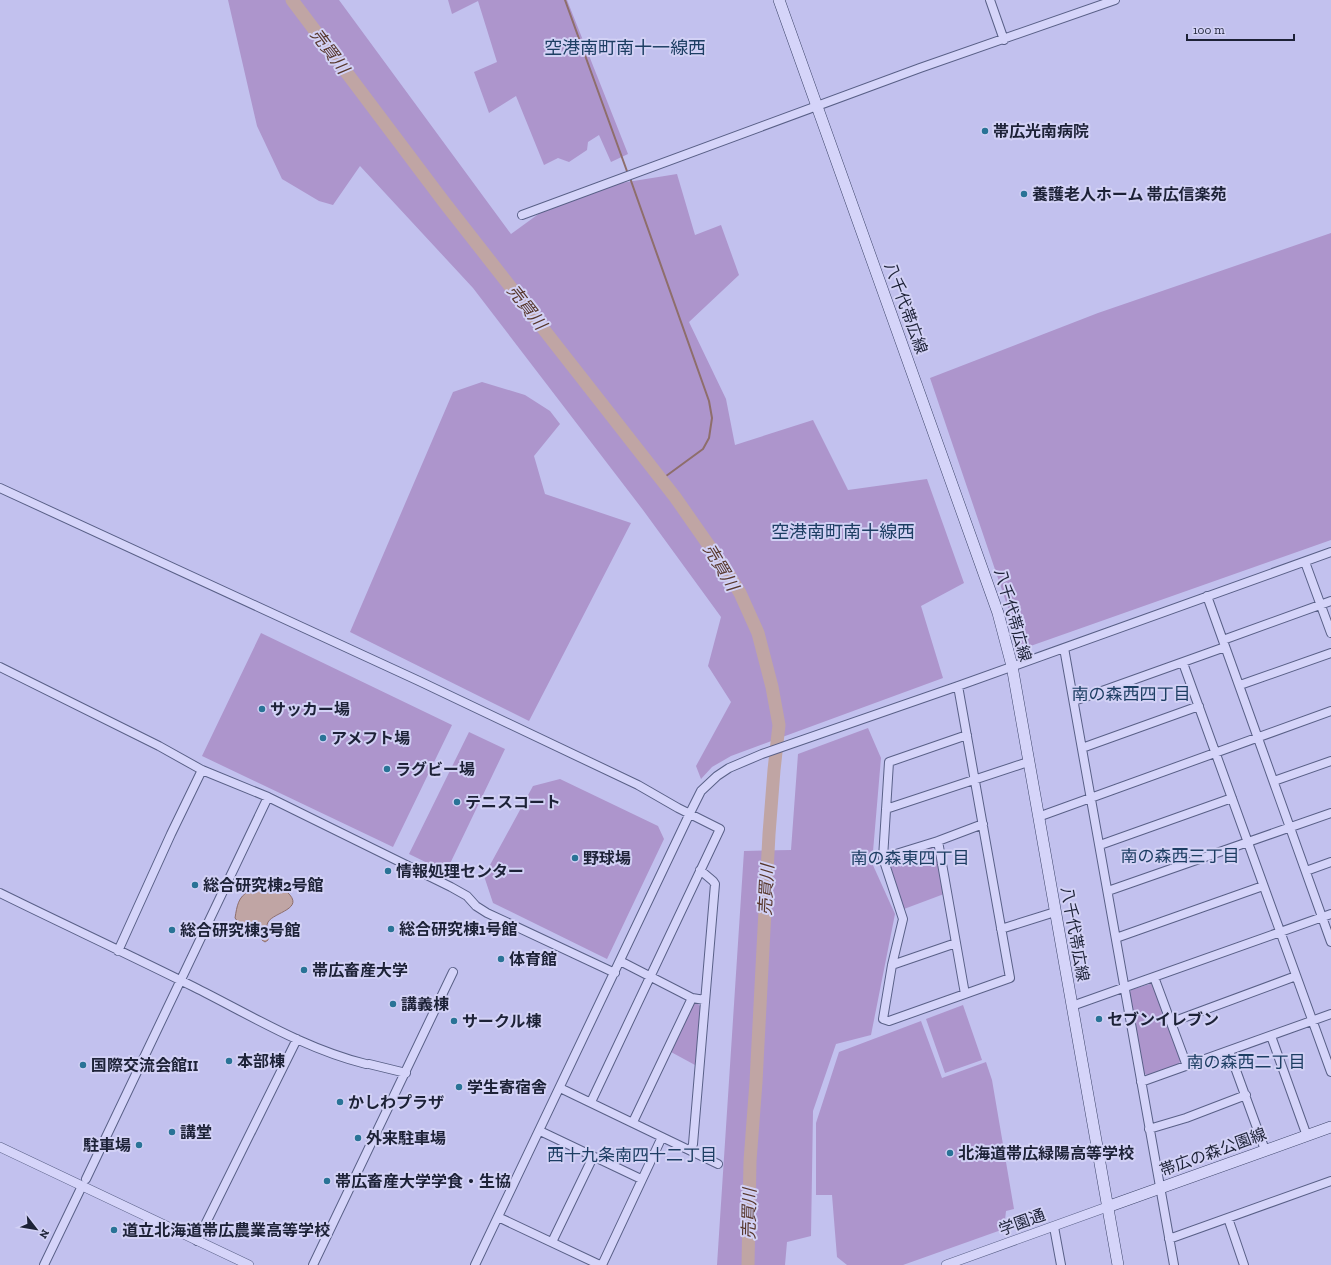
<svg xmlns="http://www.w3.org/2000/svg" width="1331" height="1265" viewBox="0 0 1331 1265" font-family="'Zilla Slab','Noto Sans JP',serif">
<rect width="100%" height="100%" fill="#c2c1ee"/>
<path fill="#ad95cc" d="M228,0h111l172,234 33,-24 77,-27 56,-9 18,61 26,-10 18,50 -50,47 37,77 9,46 78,-25 35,70 79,-11 37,104 -43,23 22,72 -212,78 -19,11 -11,12 -5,-13 35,-64 -23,-36 13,-49 -78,-107 -170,-222 -113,-122 -27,39 -14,-4 -37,-22 -25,-53z
M448,0h119l61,154 -17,8 -12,-27 -11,7 -1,8 -18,12 -11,-4 -14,7 -28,-69 -27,17 -15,-41 23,-10 -19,-61 -26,13z
M1331,233v307l-309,109 -92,-271 168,-65z
M482,382l43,13 25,16 10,13 -26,32 11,38 86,29 -102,198 -179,-89 103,-240z
M261,633l191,92 -59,122 -191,-91z
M868,728l13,30 -9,105 23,51 -24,121 -35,9 -23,67 -2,125 -24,6 -2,23h-68l27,-414 47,-1 7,-96z
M469,732l36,17 -59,123 -37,-18z
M560,779l98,47 6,13 -57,120 -114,-56 -9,-27 49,-90z
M930,847l6,4 8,43 -40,15 -15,-42 3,-5z
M1153,983l28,77 -3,5 -29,11 -6,-3 -14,-79 2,-4z
M697,1003l4,4 -6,58 -24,-13 22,-48z
M963,1005l19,55 -37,13 -19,-54z
M921,1021l21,57 44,-16 6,18 22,129 -8,2 -2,18 -101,36h-56l-10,-8 -5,-62h-16v-72l23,-71z"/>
<path fill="#c0a5a4" stroke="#8e6e6b" d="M265,881c8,1 16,5 22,11 19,17 -13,20 -19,30 -3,6 1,12 0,18l-3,2 -3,-2 -1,-3 -14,-4 -12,-15c2,-12 3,-21 14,-27 8,-4 9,-2 16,-10z"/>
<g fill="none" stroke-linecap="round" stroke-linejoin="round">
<path stroke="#8e6e6b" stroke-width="2" d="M565,0l63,174
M630,178l79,223 3,17 -3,20 -6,11 -41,30"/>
<path stroke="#c0a5a4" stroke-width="13" d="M292,0l152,202 231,295 51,73 14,23 18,40 14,54 7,38 -5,45 -5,64 -13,248 -6,79 -2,104"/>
<defs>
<path id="minor" d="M990,0l14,40
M522,215l398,-147 195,-68
M0,488l419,193 219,104 40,23 42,21 -129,273
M1305,562l26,71
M1207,596l124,346
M1223,640l108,-39
M1064,648l110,617
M1183,663l148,409
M0,667l159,79 43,24 66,27 183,90 16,9 9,10 11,7 128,60
M1240,685l91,-32
M958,686l52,292 -121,43 -6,-2 9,-54 11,-46 -20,-61 6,-96 78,-27
M1074,701l151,-54
M1082,748l117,-42
M1274,781l57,-20
M886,809l142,-47
M1038,817l293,-106
M938,841l27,153
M1100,845l132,-47
M883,858l55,-17 45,-17
M1306,871l25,-9
M1108,891l223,-78
M0,893c65,32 130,62 194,94 56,28 111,62 172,77
M1001,929l54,-17
M1116,938l147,-52
M118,951l53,-117 31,-64
M620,961l72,37 13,2
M892,965l64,-22
M1154,977l33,89
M1072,1006l259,-92
M1172,1022l124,-46
M1271,1036l36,100
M1229,1051l36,99
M369,1064l37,9
M1141,1082l190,-68
M560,1088l158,76
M633,1122l59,-124
M1149,1129l37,-11 60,-23
M540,1131l101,48
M691,1151l2,-7 22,-260 -2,-3 -13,-11
M86,1179l182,-382
M498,1217l102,48
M1228,1218l16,47
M1054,1227l7,38
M1169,1239l162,-58
M197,1241l100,-202
M552,1242l41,-85
M44,1265l38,-79
M313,1265l140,-293
M475,1265l215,-452 11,-22 16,-15 12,-8 33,-14 196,-68 373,-134
M602,1265l60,-128"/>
<path id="tertiary" d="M0,1147l249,118
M946,1265l161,-58"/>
<path id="secondary" d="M779,0l219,613 14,53 106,599
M1107,1207l224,-80"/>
</defs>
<use href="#minor" stroke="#596087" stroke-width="10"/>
<use href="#tertiary" stroke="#596087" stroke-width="10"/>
<use href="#secondary" stroke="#3c4469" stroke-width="12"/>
<use href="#minor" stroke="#d5d4f9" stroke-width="8"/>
<use href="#tertiary" stroke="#d5d4f9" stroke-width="9"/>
<use href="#secondary" stroke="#d5d4f9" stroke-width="11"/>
</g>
<g fill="#297396" stroke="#d2d1f5" stroke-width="1.5">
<circle cx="985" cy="131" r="4"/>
<circle cx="1024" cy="194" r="4"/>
<circle cx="262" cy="709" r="4"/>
<circle cx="323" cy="738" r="4"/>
<circle cx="387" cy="769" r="4"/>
<circle cx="457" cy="802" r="4"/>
<circle cx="575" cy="858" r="4"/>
<circle cx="388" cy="871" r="4"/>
<circle cx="195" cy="885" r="4"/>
<circle cx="391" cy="929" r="4"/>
<circle cx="172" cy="930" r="4"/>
<circle cx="501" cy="959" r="4"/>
<circle cx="304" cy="970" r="4"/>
<circle cx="393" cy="1004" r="4"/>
<circle cx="1099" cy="1019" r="4"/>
<circle cx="454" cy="1021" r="4"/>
<circle cx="229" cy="1061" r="4"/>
<circle cx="83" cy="1065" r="4"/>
<circle cx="459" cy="1087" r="4"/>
<circle cx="340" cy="1102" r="4"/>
<circle cx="172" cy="1132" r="4"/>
<circle cx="358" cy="1138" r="4"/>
<circle cx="139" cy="1145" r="4"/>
<circle cx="950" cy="1153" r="4"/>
<circle cx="327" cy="1181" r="4"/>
<circle cx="114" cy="1230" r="4"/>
</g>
<g text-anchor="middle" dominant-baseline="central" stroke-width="4" stroke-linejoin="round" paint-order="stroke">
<g font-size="16" font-weight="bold" fill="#1d2237" stroke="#d2d1f5" text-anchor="start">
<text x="993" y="131">帯広光南病院</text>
<text x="1032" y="194">養護老人ホーム 帯広信楽苑</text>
<text x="270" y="709">サッカー場</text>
<text x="331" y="738">アメフト場</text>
<text x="395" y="769">ラグビー場</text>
<text x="465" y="802">テニスコート</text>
<text x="583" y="858">野球場</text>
<text x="396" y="871">情報処理センター</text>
<text x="203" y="885">総合研究棟2号館</text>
<text x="399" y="929">総合研究棟1号館</text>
<text x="180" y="930">総合研究棟3号館</text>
<text x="509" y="959">体育館</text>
<text x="312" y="970">帯広畜産大学</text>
<text x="401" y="1004">講義棟</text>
<text x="1107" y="1019">セブンイレブン</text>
<text x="462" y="1021">サークル棟</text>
<text x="237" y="1061">本部棟</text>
<text x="91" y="1065">国際交流会館II</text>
<text x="467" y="1087">学生寄宿舎</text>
<text x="348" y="1102">かしわプラザ</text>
<text x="180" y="1132">講堂</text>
<text x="366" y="1138">外来駐車場</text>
<text x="131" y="1145" text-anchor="end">駐車場</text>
<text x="958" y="1153">北海道帯広緑陽高等学校</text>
<text x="335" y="1181">帯広畜産大学学食・生協</text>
<text x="122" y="1230">道立北海道帯広農業高等学校</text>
</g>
<g font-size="16" fill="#1d2237" stroke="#d2d1f5">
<text transform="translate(906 308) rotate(70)">八千代帯広線</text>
<text transform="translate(1013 615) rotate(74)">八千代帯広線</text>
<text transform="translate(1075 934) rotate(80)">八千代帯広線</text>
<text transform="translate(1213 1152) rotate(-20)">帯広の森公園線</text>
<text transform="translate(1022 1222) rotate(-20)">学園通</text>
</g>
<g font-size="17" font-style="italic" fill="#57372c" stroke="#d2d1f5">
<text transform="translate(330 51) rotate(53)">売買川</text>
<text transform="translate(527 307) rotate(52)">売買川</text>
<text transform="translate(721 567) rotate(59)">売買川</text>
<text transform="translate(766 890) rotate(-87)">売買川</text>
<text transform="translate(749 1214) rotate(-89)">売買川</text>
</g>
<g font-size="17" fill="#1d3e63" stroke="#d2d1f5">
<text x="1131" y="694">南の森西四丁目</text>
<text x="1180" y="856">南の森西三丁目</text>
<text x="910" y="858">南の森東四丁目</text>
<text x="1246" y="1062">南の森西二丁目</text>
<text x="632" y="1155">西十九条南四十二丁目</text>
</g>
<g font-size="18" fill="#1d3e63" stroke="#d2d1f5">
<text x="625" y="48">空港南町南十一線西</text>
<text x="843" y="532">空港南町南十線西</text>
</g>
</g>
<g transform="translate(36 1229) rotate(121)" stroke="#d2d1f5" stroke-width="3" paint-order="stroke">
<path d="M0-3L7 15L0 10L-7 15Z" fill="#1d2237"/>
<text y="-6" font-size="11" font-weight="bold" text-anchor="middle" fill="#1d2237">N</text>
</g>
<path d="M1187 34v6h107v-6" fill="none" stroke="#1d2237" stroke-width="2"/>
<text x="1193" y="34" font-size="12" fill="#1d2237" stroke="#d2d1f5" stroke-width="3" paint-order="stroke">100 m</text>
</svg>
